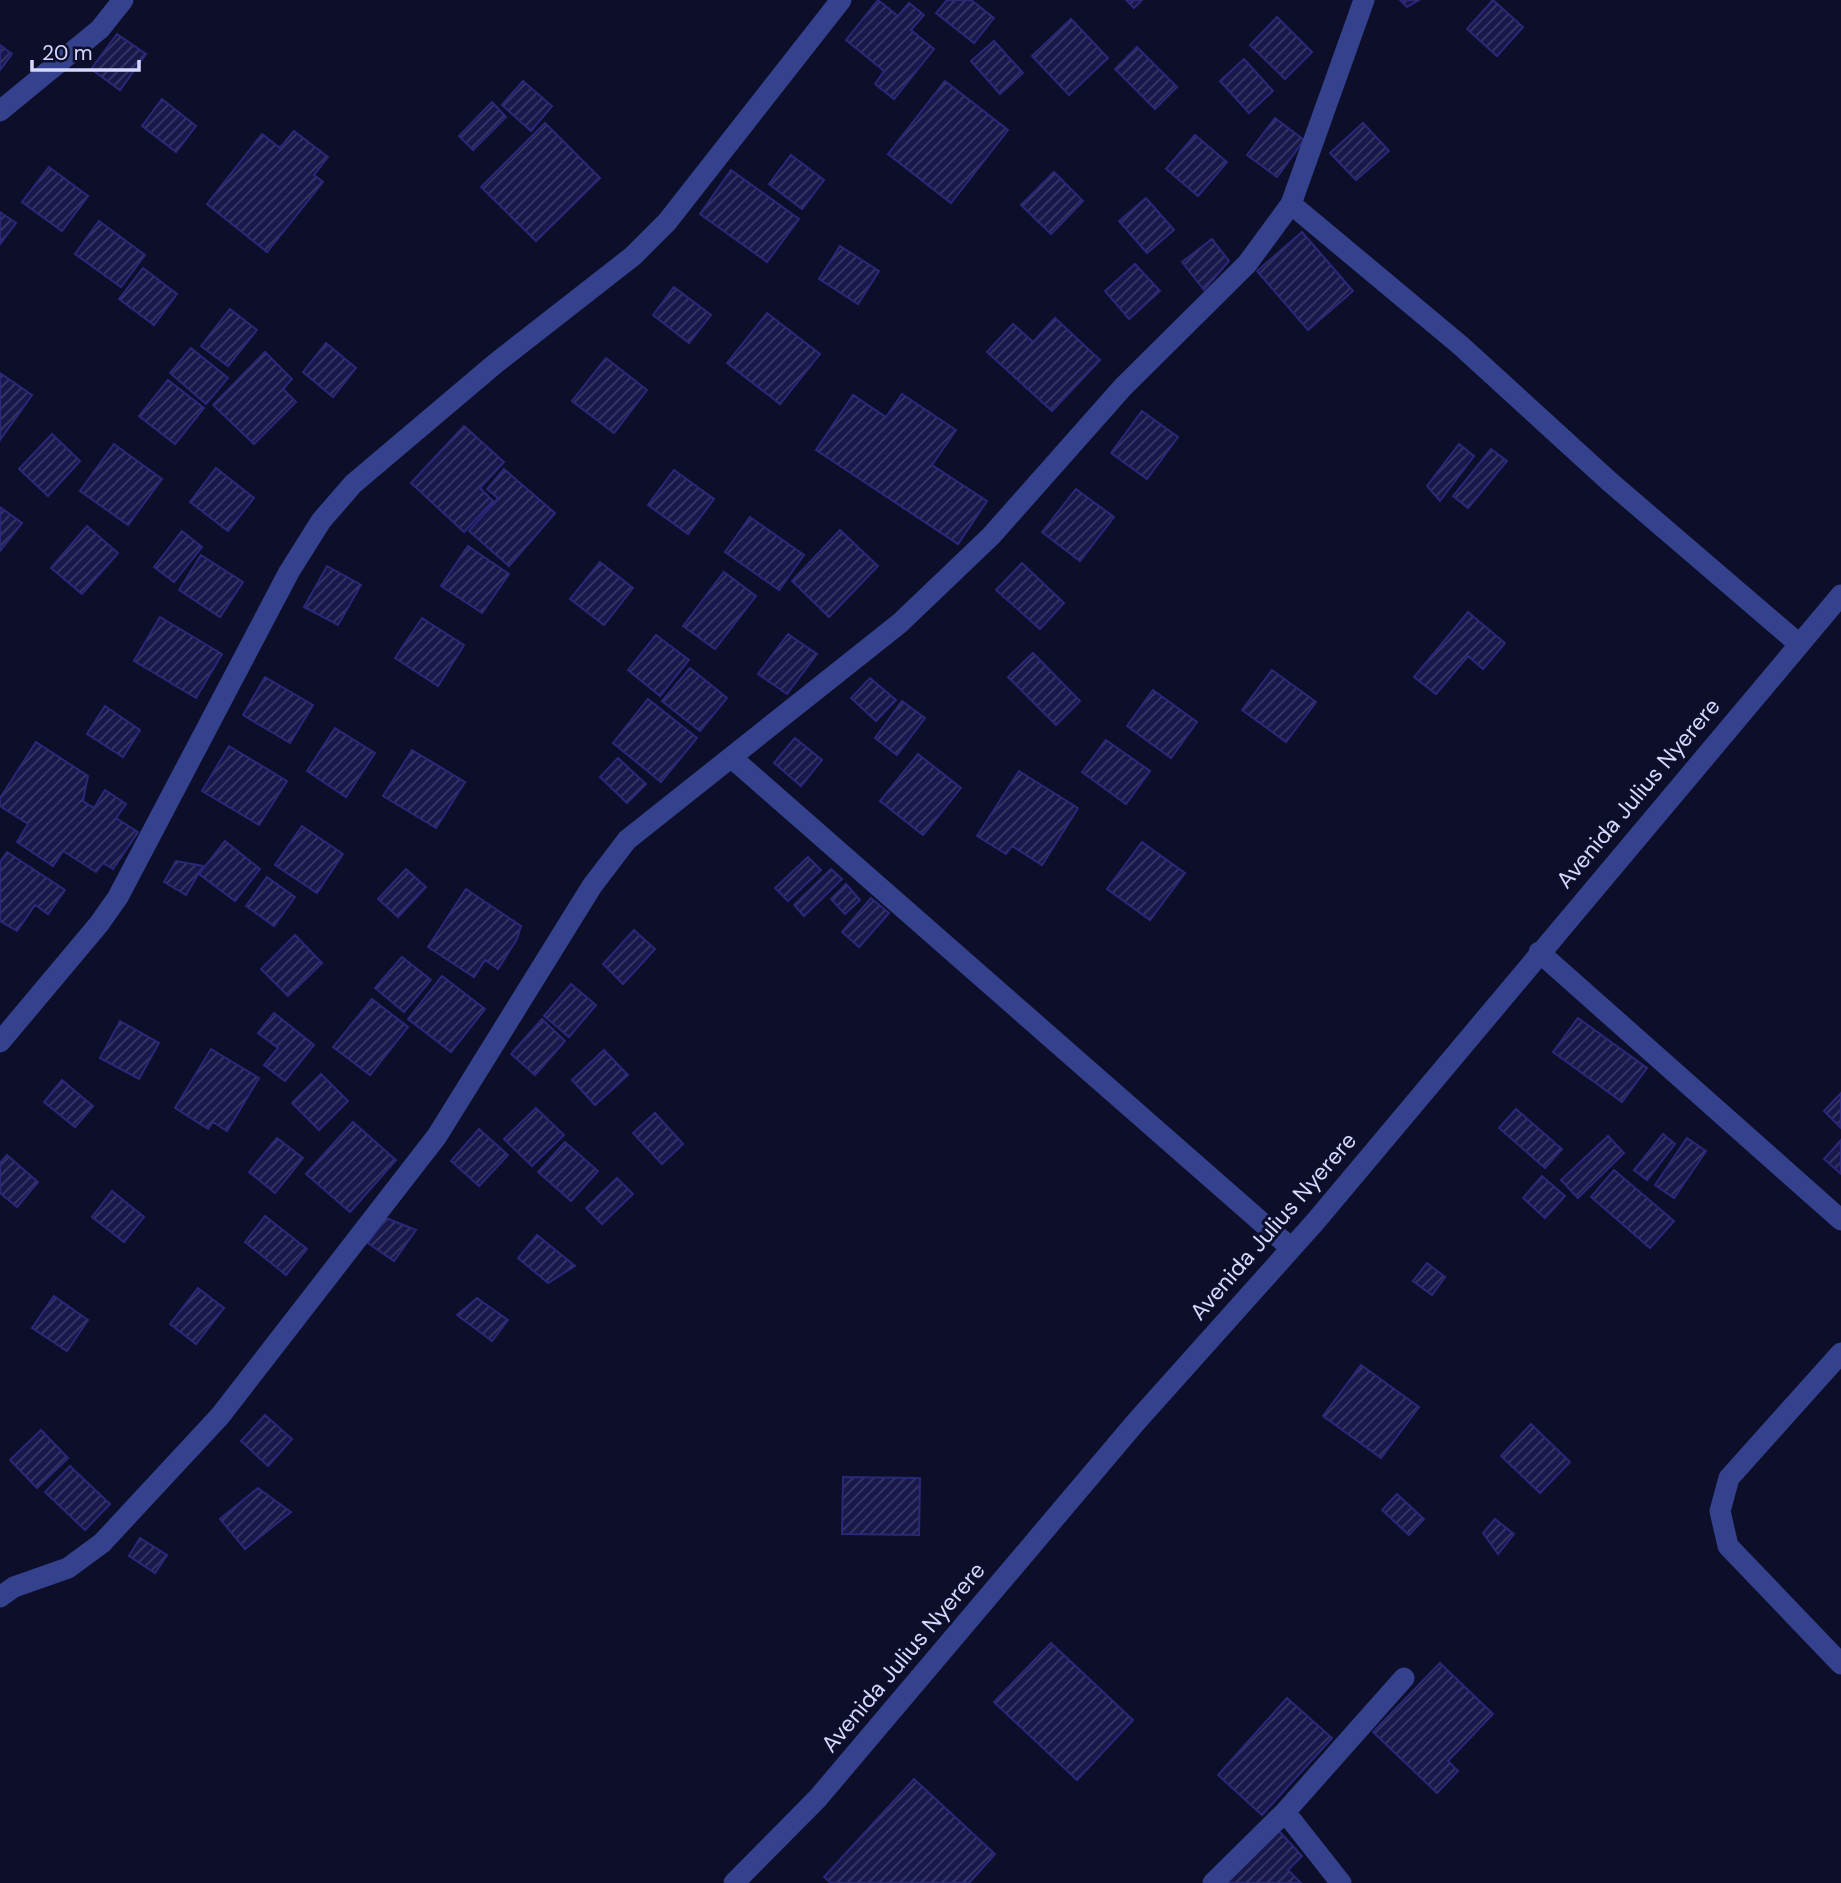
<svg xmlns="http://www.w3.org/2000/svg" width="1841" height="1883" viewBox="0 0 1841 1883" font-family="'DM Sans',sans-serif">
<defs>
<pattern id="building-hatch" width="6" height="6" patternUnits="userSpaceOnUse" patternTransform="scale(1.75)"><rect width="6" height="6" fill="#19184b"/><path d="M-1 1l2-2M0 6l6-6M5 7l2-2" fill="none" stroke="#3a3966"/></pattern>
</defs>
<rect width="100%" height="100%" fill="#0d0e29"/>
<path fill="url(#building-hatch)" stroke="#292879" stroke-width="2" d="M878,0l20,16 11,-13 15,12 -13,15 23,19 -40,50 -19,-15 9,-13 -38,-31z
M947,0h24l23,18 -20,25 -38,-30z
M1126,0h16l-8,8z
M1400,0h19l-12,7z
M1493,0l30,27 -26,29 -30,-27z
M1277,17l35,35 -27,27 -35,-34z
M1071,19l37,39 -39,37 -37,-39z
M117,34l29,20 -26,36 -29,-21z
M994,41l29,32 -23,21 -29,-33z
M0,45l12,9 -12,16z
M1137,47l40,40 -22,22 -40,-40z
M1244,59l29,32 -24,22 -29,-32z
M523,81l29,25 -21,25 -29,-26z
M945,81l63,49 -57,73 -63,-49z
M162,99l34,27 -20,26 -34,-26z
M492,102l14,15 -33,33 -14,-14z
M1275,118l29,22 -27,37 -30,-22z
M545,123l55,55 -64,63 -55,-54z
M1363,123l26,28 -33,29 -26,-27z
M294,131l34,26 -14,18 9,7 -56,70 -60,-48 55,-70 18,14z
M1195,135l32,27 -29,34 -32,-27z
M791,155l33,25 -22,29 -33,-25z
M49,167l39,29 -26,35 -40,-29z
M731,170l68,49 -32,43 -67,-48z
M1054,172l29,29 -32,33 -30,-29z
M1146,198l28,32 -27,23 -28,-32z
M0,212l16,11 -16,21z
M99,221l46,34 -24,32 -46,-33z
M1302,232l51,59 -45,39 -51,-59z
M1212,239l17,22 -25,29 -22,-28z
M840,246l39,25 -21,33 -39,-25z
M1135,264l25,27 -31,28 -24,-28z
M143,268l34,26 -23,31 -35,-26z
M674,287l37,28 -22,28 -36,-28z
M230,309l27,21 -29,36 -27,-20z
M767,313l53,41 -40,50 -53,-41z
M1055,318l45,42 -48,51 -65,-59 26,-28 20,18z
M326,343l30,25 -23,29 -30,-25z
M191,348l37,30 -22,26 -36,-31z
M265,352l27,27 -9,10 13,13 -42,42 -41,-39z
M606,358l41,32 -33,43 -42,-32z
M0,373l32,22 -32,45z
M168,380l36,28 -29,36 -36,-28z
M902,394l54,36 -24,35 55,36 -29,43 -142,-94 37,-55 33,22z
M1142,411l36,26 -31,42 -36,-26z
M464,426l40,36 -24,26 13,13 -29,31 -53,-49z
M52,434l28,27 -32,35 -29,-27z
M114,444l48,35 -34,46 -48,-34z
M1459,444l15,12 -34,45 -13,-15z
M1491,449l16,12 -39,47 -15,-12z
M216,468l38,30 -26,33 -38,-29z
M504,469l51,44 -46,53 -40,-35 29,-33 -11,-9z
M674,470l40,29 -26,35 -40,-29z
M1076,489l38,28 -34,44 -38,-29z
M0,507l22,16 -22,28z
M750,517l54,38 -25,35 -54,-38z
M87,526l31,27 -36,41 -31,-26z
M840,530l38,36 -49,51 -37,-36z
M182,531l20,16 -28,35 -20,-15z
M468,546l41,28 -27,39 -41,-27z
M201,555l42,27 -23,35 -41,-27z
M600,562l33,26 -29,37 -34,-26z
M1022,563l42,40 -24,26 -44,-39z
M327,566l34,19 -23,40 -34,-18z
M724,572l32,24 -41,53 -32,-23z
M1468,612l37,31 -22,26 -15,-13 -32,38 -22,-17z
M160,617l62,37 -26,44 -62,-37z
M422,618l42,27 -26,41 -43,-28z
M788,634l29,20 -30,40 -29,-20z
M656,635l33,25 -29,36 -32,-26z
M1033,653l47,48 -24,24 -48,-48z
M690,668l37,30 -27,33 -38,-30z
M1272,670l44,32 -30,40 -44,-32z
M265,677l48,28 -23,38 -47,-28z
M870,678l26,22 -20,21 -25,-23z
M1153,690l44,32 -26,36 -44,-32z
M648,699l49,39 -36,44 -48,-39z
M902,701l23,17 -28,37 -22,-17z
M105,706l35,24 -17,27 -36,-23z
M335,728l40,25 -29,44 -39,-26z
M795,738l27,22 -21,26 -27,-23z
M1106,740l44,31 -24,33 -44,-32z
M36,742l52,34 -5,25 11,7 11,-18 21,14 -10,14 22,14 -25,37 -10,-6 -7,9 -33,-21 -10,15 -36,-24 11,-18 -28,-18v-8z
M229,746l58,35 -28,44 -57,-34z
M412,750l53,32 -29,46 -53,-32z
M918,754l43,34 -38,47 -43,-34z
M618,758l28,26 -19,19 -27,-26z
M1019,771l59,37 -36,57 -30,-19 -6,8 -29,-18z
M302,826l41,28 -26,39 -42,-28z
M225,841l35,28 -25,32 -36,-27z
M1142,842l43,31 -35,47 -43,-31z
M7,852l58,38 -17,24 -13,-9 -18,26 -17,-10v-59z
M808,857l13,13 -33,31 -13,-13z
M176,861l27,5 -17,29 -22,-13z
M406,869l20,18 -28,30 -20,-18z
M831,869l11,10 -38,37 -10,-11z
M267,877l28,20 -21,29 -28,-20z
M846,884l14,16 -15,14 -14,-15z
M466,889l55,37 -4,13 -19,30 -13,-9 -11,17 -46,-30z
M871,898l18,15 -30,34 -17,-15z
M634,930l21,19 -32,35 -20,-20z
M295,935l27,28 -34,33 -27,-27z
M402,957l29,23 -27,32 -29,-24z
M442,976l43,33 -34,43 -43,-33z
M571,984l25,21 -27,32 -25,-21z
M372,999l36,28 -38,48 -37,-28z
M274,1013l40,32 -29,36 -21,-16 14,-17 -20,-15z
M1578,1018l69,50 -25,34 -69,-50z
M542,1019l23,22 -30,34 -24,-21z
M120,1021l39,22 -20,36 -39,-21z
M211,1049l48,29 -32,53 -14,-9 -5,7 -33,-21z
M604,1050l24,25 -33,30 -23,-25z
M321,1074l27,27 -29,29 -27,-27z
M62,1080l31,26 -18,21 -31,-25z
M1841,1093v35l-17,-17z
M536,1108l28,27 -32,31 -28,-27z
M1516,1109l46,40 -17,19 -46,-40z
M655,1113l28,31 -21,20 -29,-31z
M353,1122l43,38 -46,52 -44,-38z
M479,1129l29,26 -29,31 -28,-25z
M1663,1134l12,10 -28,36 -13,-10z
M1608,1136l16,17 -46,45 -17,-18z
M277,1138l26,20 -28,35 -26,-21z
M1687,1138l19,13 -32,47 -19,-13z
M1841,1140v34l-17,-15z
M565,1142l33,29 -27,30 -33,-29z
M7,1155l31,27 -21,25 -17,-14v-30z
M1614,1170l60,51 -24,27 -59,-51z
M1542,1176l23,20 -20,22 -22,-20z
M617,1178l16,16 -31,30 -16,-16z
M112,1191l32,26 -20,25 -32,-25z
M265,1216l42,33 -21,26 -41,-33z
M386,1218l30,12 -22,31 -26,-18z
M537,1235l38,31 -27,17 -30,-25z
M1427,1263l18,14 -13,18 -19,-14z
M198,1288l26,20 -28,36 -26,-20z
M54,1296l34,24 -21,31 -35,-23z
M477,1298l31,22 -16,21 -35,-26z
M1361,1365l58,42 -38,51 -58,-42z
M265,1415l27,24 -24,27 -27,-25z
M1531,1424l39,38 -30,31 -39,-37z
M41,1430l27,28 -31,30 -27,-28z
M70,1466l40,38 -25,26 -40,-38z
M843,1477l77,1 -1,57 -77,-1z
M258,1488l33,24 -46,37 -25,-30z
M1397,1494l27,25 -15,16 -27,-25z
M1495,1519l19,15 -16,20 -15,-21z
M140,1538l27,17 -12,18 -26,-17z
M1051,1643l82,77 -56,60 -83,-78z
M1440,1663l53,51 -45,47 10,10 -21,22 -64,-61z
M1287,1698l45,40 -70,77 -44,-40z
M914,1779l81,75 -26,29h-138l-7,-6z
M1278,1830l24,26 -14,14 13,13h-78z"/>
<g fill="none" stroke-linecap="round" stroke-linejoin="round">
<path stroke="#34418c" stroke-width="21" d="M0,111l100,-82 23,-29
M1291,204l73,-204
M732,758l559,490
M1539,952l302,268
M0,1042l99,-118 19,-27 171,-325 32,-51 32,-37 143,-121 137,-107 34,-34 174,-222
M1841,1353l-112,125 -9,33 8,35 113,118
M0,1597l14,-10 54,-19 34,-25 118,-127 217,-280 155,-250 35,-46 273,-217 91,-87 132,-149 124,-123 44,-60 169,141 150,137 189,162
M1285,1812l56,71
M734,1883l84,-85 318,-376 179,-200 526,-627
M1213,1883l72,-71 119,-134"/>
</g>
<g text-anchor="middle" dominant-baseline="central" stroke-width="6" stroke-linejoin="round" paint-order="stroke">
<g font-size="23" fill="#d5d8ff" stroke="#0d0e29">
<text transform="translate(1638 793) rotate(-50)">Avenida Julius Nyerere</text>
<text transform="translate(1273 1226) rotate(-49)">Avenida Julius Nyerere</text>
<text transform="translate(903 1657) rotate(-50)">Avenida Julius Nyerere</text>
</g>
</g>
<path d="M32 60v10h107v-10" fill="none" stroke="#d5d8ff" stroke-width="3.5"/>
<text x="42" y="60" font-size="21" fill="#d5d8ff" stroke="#0d0e29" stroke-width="5" paint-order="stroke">20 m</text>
</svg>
